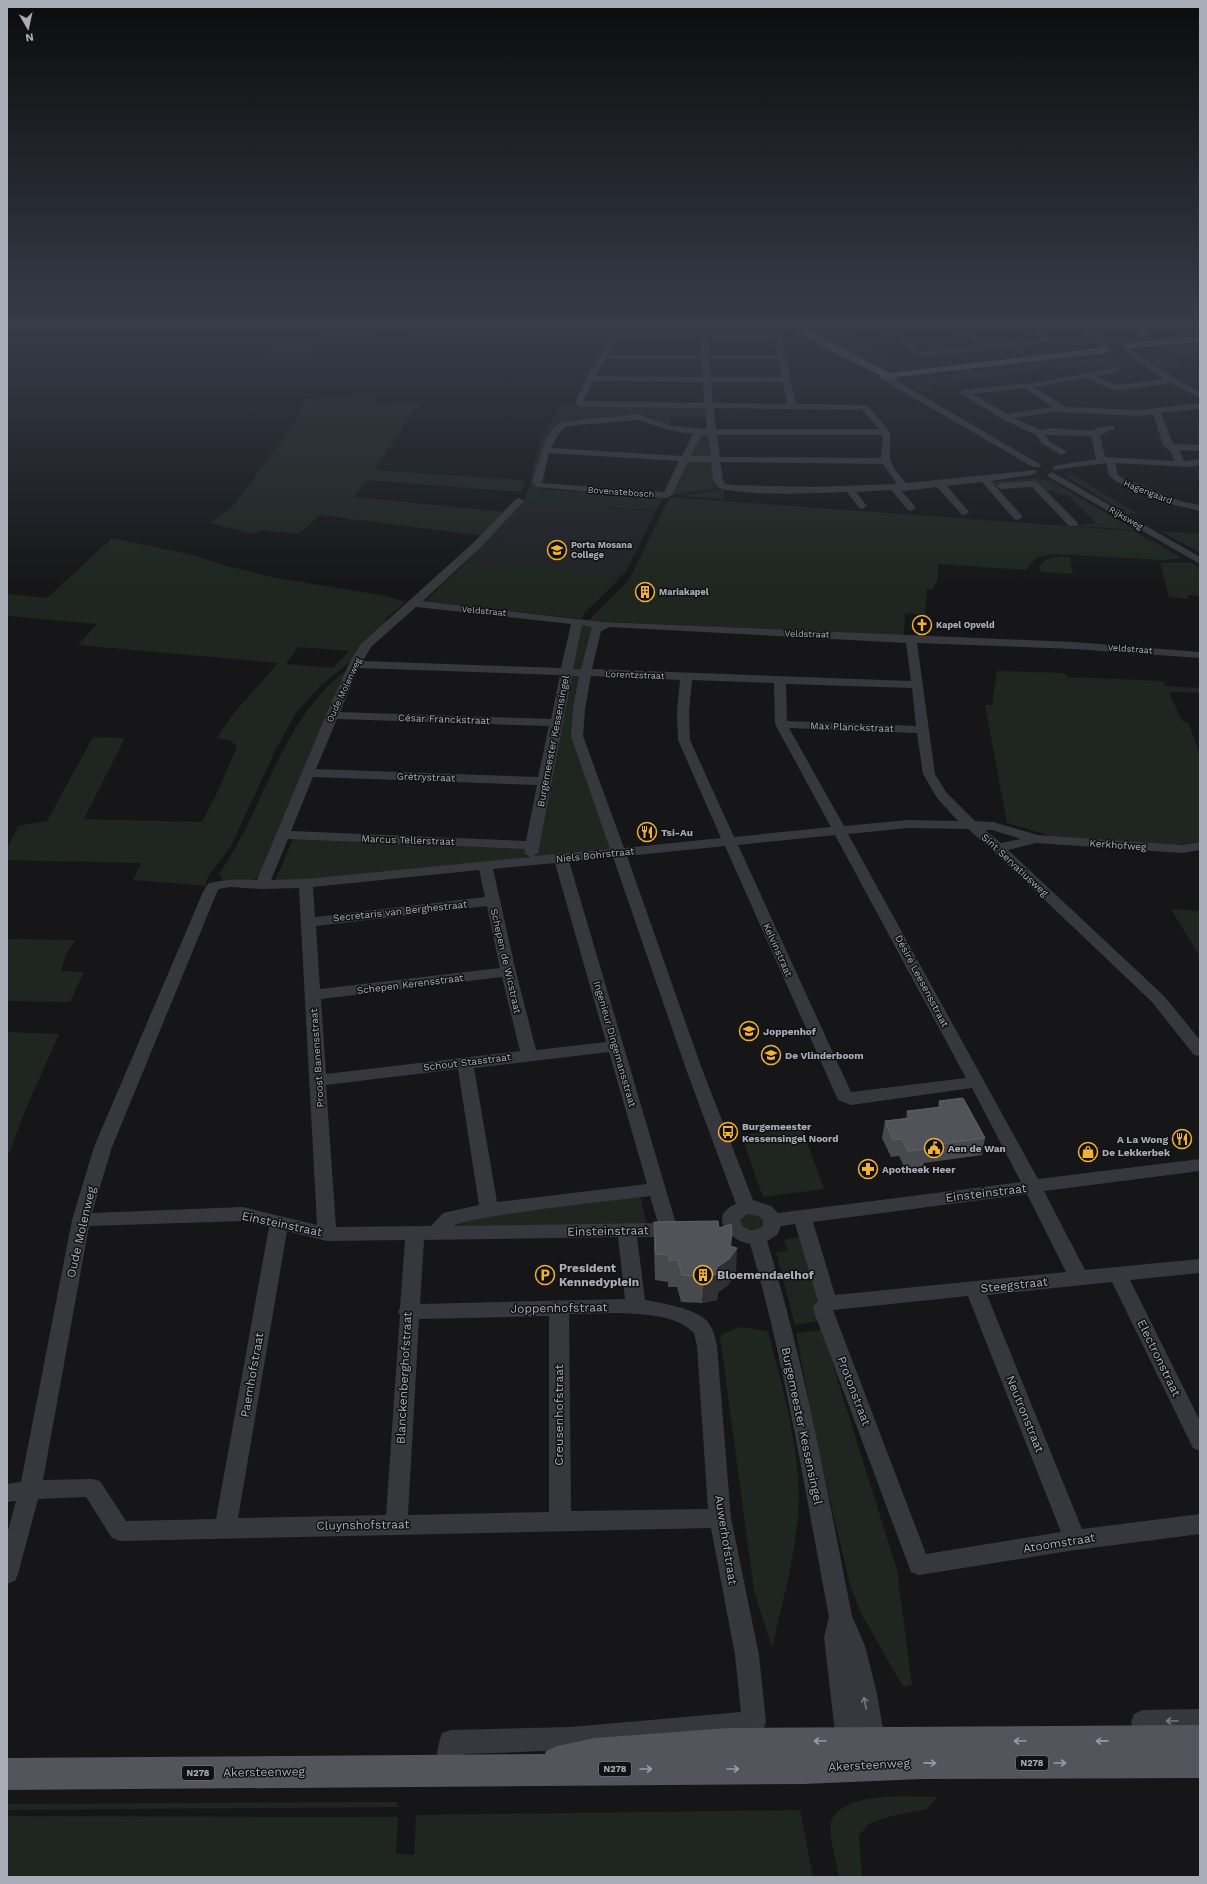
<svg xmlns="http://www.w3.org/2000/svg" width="1207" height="1884" viewBox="0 0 1207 1884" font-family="'Work Sans',sans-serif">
<rect width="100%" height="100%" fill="#161618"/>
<path fill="#222225" d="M521,501l9,1 126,9 -31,62 -7,5 -152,-16z"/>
<path fill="#1e261f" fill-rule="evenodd" d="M326,326h286l-6,7 -232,-3 -4,8h-48z
M803,326h40l27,25 17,6 23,13 -24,-1 -54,-26z
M275,337l6,2 34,1 -10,23h-37l-7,-2z
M1200,341v11h-6l3,5 -21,-1 4,9h-20l3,5 -8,-5 -10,-12 1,-5z
M1107,356l23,6 -39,6 -8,-2 -142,17 -16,3 7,4 -9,2 -17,-12 139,-19z
M375,398l3,5 41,1 -45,66 151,10 -4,12 -155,-12 -12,17 153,15 -23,24 -164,-21 -21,19 -38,-4 -7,4 -43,-11 22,-17 14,-18 50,-69 9,-20z
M562,405l145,2 1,10h-39v8l-19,-10 -94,9 -15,30 -6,32 7,3 121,8 -7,13 -134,-7c10,-18 10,-36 16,-54 5,-17 15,-30 24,-44z
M702,433l7,1 2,24 -21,-1z
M689,461h22l4,24 5,3 -49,7z
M1072,475l65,38 -10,1 -61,-38z
M1037,478l14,3 84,49 -57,-4 -2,-1 20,-2 -29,-29 -8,1 -5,-5 -10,1 -8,-9 -40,3 -5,-3z
M724,489v10l-43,-3z
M670,497l464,34 48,27 -20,2 -109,-6 -17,4 -10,12 -88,-6v15l-5,10h-6l-2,26 -20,-2 -1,23 -316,-15 41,-41z
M512,515l6,1 -25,30 -9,-1z
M1161,531l39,3v19z
M112,538l80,17 35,11 44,11 115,19 20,6 -23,19 9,-2 -38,40 -33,26 -25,28 -20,36 -45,97 -22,29 -3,6 1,5 -74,-6 8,-17 -134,-3v-11l11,-23 29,-5 46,-84 32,1 -41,81 118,3 16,-31 19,-45 -6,-5 -14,-3 17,-25 44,-50 -200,-18 19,-21 -90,-8v-22l40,4zM298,647l51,4 -16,17 -47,-4z
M1070,557l3,17 -33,-2 -1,-4c6,-12 19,-11 31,-11z
M466,562l148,14 5,4 -35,33 -2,6 -157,-18z
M1160,563h32l8,5v28l-12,-1 1,4 -20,-2z
M580,625l13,1 -10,46 -13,-1z
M352,666l-91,211 -13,4 -25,-1 -4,-6c47,-67 62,-159 133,-208z
M997,671l68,2 2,4 96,4 3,5 34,2v5l-31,-1 13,29 6,1 12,32v88l-25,3 -124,-9 -44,-13 -22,-118h7z
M570,675h13l-8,48 38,127 -77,8z
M293,839l234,8 -1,12 -230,23 -21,-1z
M1171,909l29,2v46z
M7,939l69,1 -10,14 -5,17 23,1 -14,30 -63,-1z
M7,1032l52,2 -34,77 -16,43h-2z
M802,1128l22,61 -61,8 -22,-62z
M640,1195l7,31 -203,3 9,-9z
M753,1213l10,5 1,9 -6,4 -12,-1 -6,-9 5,-7z
M804,1236l17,54 -6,18 4,13 -24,4 -19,-73 12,-1 -4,-11z
M739,1327l29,4c15,59 34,121 30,182 -3,46 -16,91 -26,135l-18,-57 -34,-255z
M822,1330l75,240 15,115 -9,2 -42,-74 -11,-28 -34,-146 -20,-106z
M937,1797l-10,12 -35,7 -22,7 -11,12 3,42h-23c-2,-13 -11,-44 -8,-55 11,-32 80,-25 106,-25z
M397,1802l2,5 -392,3v-6z
M800,1810l13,67h-806v-61l391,1 -2,37 18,1 2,-40z"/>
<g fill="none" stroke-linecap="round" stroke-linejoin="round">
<path fill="#37383d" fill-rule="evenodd" d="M700,326h6l1,8 67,1 7,1 15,68 71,1 23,27v28l6,11 10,12 129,-13 2,2 -5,3 -41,6 32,36 -5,3 -4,-1 -32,-37 -35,4 22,26 -5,3 -3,-1 -24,-27 -32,4 -4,-1 15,18 -5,3 -3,-1 -17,-20 -35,2 11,14 -5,3 -3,-1 -12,-16c-37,1 -93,5 -128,-4l-6,-8 -2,-18h-23l-16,33 -5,3 -131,-11 -4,-5 13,-41 10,-15 6,-4 78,-8 34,12 34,3 -2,-21 -123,-1 -7,-4 11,-25 27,-44h87zM618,338l82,1 1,16h-93zM708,339h66l3,16h-68zM606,359h95l2,18 -107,-1zM709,359h69l4,18h-71zM593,381l110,1 1,21 -121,-2zM711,382h72l4,22 -74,-1zM714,408l148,2 17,19h-163zM639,420l29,10 25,4 -11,22 -131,-8 7,-13 8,-9zM701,435h7l3,21h-20zM717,435h165l1,3 -2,20 -161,-1zM549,453l130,8 -15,31 -122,-9zM720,462l163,2 14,20 -88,3 -76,-2 -8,-1 -2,-4z
M881,326h9l31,26 60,-6 -29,-20h9l27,18 54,-5 -17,-13h9l17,13 -8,4 -55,5 -7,3 -62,5z
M1075,326h9l26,19 -7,2z
M1134,326h9l6,5 -7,8h-6l-1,-2 5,-6z
M1200,326v2l-18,3 -4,-2 9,-3z
M1126,350h6l52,34 16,8v6l-30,-15 -54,8 -31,-13 -52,9 33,20 73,3 61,-7v6l-39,4 12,31 27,1v6l-21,-1 5,11 16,-2v6l-12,2 -73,-4 3,12 5,3 57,23 20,4v6l-26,-6 -57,-23 -8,-6 -3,-13 -53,7v-4l43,-7 -5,-23 -46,-1 4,6 18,11 -5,3 -20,-11 -6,-9 -34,-16 -42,-26 4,-3 75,-8 76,-14h3v4l-23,4 22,9 47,-6 -38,-25zM1024,388l29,19 -46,7 -34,-20zM1055,412l84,4 14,-2 10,31 8,7 3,9 -69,-4 -5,-22 14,-6v-4l-17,3 -4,3 -43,-3 -9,2 -27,-12z
M881,375h6l154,90 -2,2h-6l-152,-88z
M1052,472l148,85v7l-151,-87 -2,-2z
M1034,481l3,1 40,40 1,2 -1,2h-8l-37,-39 -31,2 -5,-3 5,-3z
M519,498l5,3 -2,2 -41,44 -58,54 179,21 472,20 126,10v6l-126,-9 -157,-6 18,131 11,18 29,29 18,1 45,13 144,10 18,-3v8l-18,3 -146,-10 -28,7 156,146 36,44v16l-6,-1 -42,-53 -159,-151 -25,-22 -60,-1 -60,6 190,345 162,-20v12l-156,20 41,79 115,-11v14l-70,7 70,141v30l-7,-3 -81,-166 -125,13 95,234 118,-15v20l-125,16 -156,25 -8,-3 -97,-260 -1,-5 5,-6 -23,-77 -14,2 -4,9 -10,6c38,123 60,250 85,375l13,30 12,48 8,47 -5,14 -9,3 -9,-3 -1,-3 -1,3 -9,3 -9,-3 -6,-14 -12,-104 5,-20c-24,-125 -43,-251 -79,-373 -21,-4 -43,-28 -14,-40l-50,-135 -73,-212 -44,4 107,363 5,1 2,5 -2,5 -7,2h-37l8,63c17,3 48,8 61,20 7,7 9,17 11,26l14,172 28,137 7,67 -3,8c-29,12 -63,11 -94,13 -69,6 -137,9 -206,11l-2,16 -3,9 -9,3 -9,-3c-6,-14 -3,-32 2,-46l9,-3 120,-3 170,-15 -6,-57 -24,-127 -591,13 -8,-3 -26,-41 -48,2 -20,75 -3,7 -8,3v-50l9,-33 -9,1v-18l14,-2 51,-262 22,-73 109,-255 6,-9c16,-4 31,-4 48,-3l69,-165 23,-51 11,-19 113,-102 43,-44zM416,607l155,17 -10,44 -198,-7 8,-14zM582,625l10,2 -11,42h-8zM610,627l296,16 5,38 -319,-12 9,-38zM359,668l201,7 -9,44 -211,-7zM572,676h7l-6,33 -2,27 39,113 -76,7 4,-3zM591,676l89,4 -3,33 1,27 43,98 -97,10 -41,-112 2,-27zM692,680l82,3 1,41 56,103 -97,10 -44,-97 -1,-27zM786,684l126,4 4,38 -129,-5zM337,719l212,7 -11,51 -222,-8zM789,728l128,5 6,41 14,24 21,23 -50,-1 -64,6zM313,777l224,8 -11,56 -235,-10zM985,830h7l29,9 -20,4zM835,835l131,243 -115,14 -113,-247zM288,839l237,10 -1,4 6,4 -224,22 -35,1zM725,846l113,254 13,5 121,-17 49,94 -243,31 -7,-7 -18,-6 -51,-131 -75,-213zM555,863l51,179 -70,8 -20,-78 -23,-103zM479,870l6,27 -170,20 -2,-30zM230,887l32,2 37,-1 18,337 -74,-18 -151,6 20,-66 105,-255 2,-3zM487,906l13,62 -180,21 -4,-63zM502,977l18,74 -194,23 -5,-75zM609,1052l38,132 -150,18 -23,-134zM458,1069l21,136 -36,8 -12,13 -95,1 -10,-142zM1027,1194l39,78 -231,23 -22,-73zM650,1196l8,27 -205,3c8,-9 172,-27 197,-30zM747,1214l11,2 5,4v6c-8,7 -20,5 -23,-6zM243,1221l26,6 -53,292 -90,2 -26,-40 -8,-2 -49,1 46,-254zM287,1231l40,10 78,-1 -5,68 -2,4 2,3 -14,200 -148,3zM618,1237l7,62 -205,5 4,-64zM968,1296l93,236 -135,22 -93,-244zM616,1313c24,1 60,1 78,20l3,13 11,163 -137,2 -2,-197zM549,1316v196l-141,3 11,-196z
M1200,1709v24l-41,1 2,6 -3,9 -9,3 -9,-3 -9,-27 3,-8 9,-4z"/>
<path fill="#53555c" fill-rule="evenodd" d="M788,326h12l90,47 217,-26 5,3 -5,3 -210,24 -1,3 -16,-1v-4l-47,-23z
M1200,336v6l-73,7 -5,-3 5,-3z
M1200,1725v53l-279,1 -118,5 -796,6v-32l538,-4 1,-3 11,-5 38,-8 134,-10z"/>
</g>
<path fill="#47494d" d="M939,1101l46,37 -3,17 -58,8 -1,3 -18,3 -6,-13 -8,1 -9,-19 3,-17 21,-3 1,-7 31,-4z
M654,1222l65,6 13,6 -1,12 5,28 -9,12 -9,6 -1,8 -15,3 -21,-1 -4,-15h-9v-5l-13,-2 -1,-32z"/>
<path fill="#2f3033" d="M732,1234l-1,23 6,-9 -1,26 -9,12 -9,6 -1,8 -15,3 2,-26 12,-9 14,-22z"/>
<path fill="#525359" stroke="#5f6168" d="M963,1098l22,40 -60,8 1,3 -18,2 -6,-12 -9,1 -8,-19 26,-3 -4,-7 35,-4 -3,-6z
M718,1221l1,7 12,-4 1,10 -2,12 7,2 -8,11 -13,9 3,6 -15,3 -22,-2 -4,-15h-9v-5l-13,-1 -2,-32z"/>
<defs><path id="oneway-shaft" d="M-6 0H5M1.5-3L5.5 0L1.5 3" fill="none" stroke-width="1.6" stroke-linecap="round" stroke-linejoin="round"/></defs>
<g stroke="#757881">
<use href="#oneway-shaft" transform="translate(865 1703) rotate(-102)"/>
<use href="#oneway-shaft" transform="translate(1172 1721) rotate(180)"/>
</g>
<g stroke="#979ba6">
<use href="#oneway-shaft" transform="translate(820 1741) rotate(180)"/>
<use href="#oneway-shaft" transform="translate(1020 1741) rotate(-180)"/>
<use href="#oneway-shaft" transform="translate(1102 1741) rotate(179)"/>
<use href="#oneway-shaft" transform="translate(930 1763) rotate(1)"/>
<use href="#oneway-shaft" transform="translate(1060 1763)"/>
<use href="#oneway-shaft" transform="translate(646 1769)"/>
<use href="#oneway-shaft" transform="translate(733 1769)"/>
</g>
<linearGradient id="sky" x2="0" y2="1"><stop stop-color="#0c0c0d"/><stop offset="0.55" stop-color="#363c48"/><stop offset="1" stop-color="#363c48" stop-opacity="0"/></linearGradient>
<rect width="1207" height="590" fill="url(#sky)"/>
<defs>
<symbol id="school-ring" viewBox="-11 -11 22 22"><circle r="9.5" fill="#111113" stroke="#f2b134" stroke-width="1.5"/><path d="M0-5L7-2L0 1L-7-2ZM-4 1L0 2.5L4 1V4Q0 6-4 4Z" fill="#f2b134"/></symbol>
<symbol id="building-ring" viewBox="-11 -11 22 22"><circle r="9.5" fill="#111113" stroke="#f2b134" stroke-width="1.5"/><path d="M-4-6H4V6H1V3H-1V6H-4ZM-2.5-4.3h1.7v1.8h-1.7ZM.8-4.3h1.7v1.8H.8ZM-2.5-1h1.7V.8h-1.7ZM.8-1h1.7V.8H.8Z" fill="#f2b134"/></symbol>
<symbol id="church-ring" viewBox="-11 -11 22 22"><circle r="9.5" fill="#111113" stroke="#f2b134" stroke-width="1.5"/><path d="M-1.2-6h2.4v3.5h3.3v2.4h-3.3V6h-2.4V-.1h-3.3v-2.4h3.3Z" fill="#f2b134"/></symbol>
<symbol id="restaurant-ring" viewBox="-11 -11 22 22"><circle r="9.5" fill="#111113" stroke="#f2b134" stroke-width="1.5"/><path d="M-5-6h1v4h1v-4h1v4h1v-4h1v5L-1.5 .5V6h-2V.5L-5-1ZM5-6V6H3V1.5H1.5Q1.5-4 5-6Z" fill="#f2b134"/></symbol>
<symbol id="bus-ring" viewBox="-11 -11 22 22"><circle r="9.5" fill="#111113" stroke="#f2b134" stroke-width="1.5"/><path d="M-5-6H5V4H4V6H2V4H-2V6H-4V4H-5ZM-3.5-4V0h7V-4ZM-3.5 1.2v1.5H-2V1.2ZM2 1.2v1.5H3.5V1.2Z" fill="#f2b134"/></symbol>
<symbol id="civic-ring" viewBox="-11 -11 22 22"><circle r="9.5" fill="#111113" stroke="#f2b134" stroke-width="1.5"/><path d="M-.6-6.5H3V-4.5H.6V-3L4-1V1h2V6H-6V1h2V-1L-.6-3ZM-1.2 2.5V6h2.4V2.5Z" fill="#f2b134"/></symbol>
<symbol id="shop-ring" viewBox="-11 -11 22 22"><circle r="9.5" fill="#111113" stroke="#f2b134" stroke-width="1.5"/><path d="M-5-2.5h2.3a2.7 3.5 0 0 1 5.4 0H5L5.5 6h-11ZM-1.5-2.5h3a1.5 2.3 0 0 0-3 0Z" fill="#f2b134"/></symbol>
<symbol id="pharmacy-ring" viewBox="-11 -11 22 22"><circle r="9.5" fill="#111113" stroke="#f2b134" stroke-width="1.5"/><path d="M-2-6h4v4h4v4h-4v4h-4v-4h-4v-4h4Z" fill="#f2b134"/></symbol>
<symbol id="parking-ring" viewBox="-11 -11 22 22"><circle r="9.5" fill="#111113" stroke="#f2b134" stroke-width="1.5"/><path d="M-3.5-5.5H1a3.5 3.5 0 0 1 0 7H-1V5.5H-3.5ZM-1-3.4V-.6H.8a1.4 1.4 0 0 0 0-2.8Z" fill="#f2b134"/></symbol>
</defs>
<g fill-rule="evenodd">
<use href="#school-ring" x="546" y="539" width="22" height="22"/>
<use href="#building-ring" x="634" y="581" width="22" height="22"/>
<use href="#church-ring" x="911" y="614" width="22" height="22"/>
<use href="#restaurant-ring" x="636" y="821" width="22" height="22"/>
<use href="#school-ring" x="738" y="1020" width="22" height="22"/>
<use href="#school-ring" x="760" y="1044" width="22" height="22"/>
<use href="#bus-ring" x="717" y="1121" width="22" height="22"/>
<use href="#restaurant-ring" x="1171" y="1128" width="22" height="22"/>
<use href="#civic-ring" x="923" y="1137" width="22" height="22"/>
<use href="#shop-ring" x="1077" y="1141" width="22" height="22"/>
<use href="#pharmacy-ring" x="857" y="1158" width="22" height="22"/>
<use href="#parking-ring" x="534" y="1264" width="22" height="22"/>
<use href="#building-ring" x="692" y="1264" width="22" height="22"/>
</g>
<g text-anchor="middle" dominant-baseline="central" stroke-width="3" stroke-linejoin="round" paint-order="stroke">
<g font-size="9" fill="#a8adb8" stroke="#111113">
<text transform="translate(621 492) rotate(4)">Bovenstebosch</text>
<text transform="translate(1148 492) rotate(21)">Hagengaard</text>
<text transform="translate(1126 518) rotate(30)">Rijksweg</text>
<text transform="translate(484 611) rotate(5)">Veldstraat</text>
<text transform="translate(807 634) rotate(1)">Veldstraat</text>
<text transform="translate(1130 649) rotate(4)">Veldstraat</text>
<text transform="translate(635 675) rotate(2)">Lorentzstraat</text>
<text transform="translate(344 690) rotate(-65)">Oude Molenweg</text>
</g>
<g font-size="9" font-weight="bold" fill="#a8adb8" stroke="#111113" text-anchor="start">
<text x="571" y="545">Porta Mosana<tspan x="571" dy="10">College</tspan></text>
<text x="659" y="592">Mariakapel</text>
<text x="936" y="625">Kapel Opveld</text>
</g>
<g fill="#111113" stroke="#7b7e86" stroke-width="1">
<rect x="1016" y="1756" width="32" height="14" rx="3"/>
<rect x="599" y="1762" width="32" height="14" rx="3"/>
<rect x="182" y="1766" width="32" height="14" rx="3"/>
</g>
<g font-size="9" font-weight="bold" fill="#a8adb8">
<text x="1032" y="1763">N278</text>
<text x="615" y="1769">N278</text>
<text x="198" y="1773">N278</text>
</g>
<g font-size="10" fill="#a8adb8" stroke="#111113">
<text transform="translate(444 719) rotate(2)">César Franckstraat</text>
<text transform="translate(852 727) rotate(2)">Max Planckstraat</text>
<text transform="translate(553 741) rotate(-79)">Burgemeester Kessensingel</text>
<text transform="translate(426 777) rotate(2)">Grétrystraat</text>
<text transform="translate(408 840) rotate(2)">Marcus Tellerstraat</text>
<text transform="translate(1118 845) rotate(4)">Kerkhofweg</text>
<text transform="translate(595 855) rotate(-6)">Niels Bohrstraat</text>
<text transform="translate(1015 865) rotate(43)">Sint Servatiusweg</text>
<text transform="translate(400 911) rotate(-6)">Secretaris van Berghestraat</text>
<text transform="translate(778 950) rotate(66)">Kelvinstraat</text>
<text transform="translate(506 961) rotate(77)">Schepen de Wicstraat</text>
<text transform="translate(922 981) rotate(62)">Désiré Leesensstraat</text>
<text transform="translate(410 984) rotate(-7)">Schepen Kerensstraat</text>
<text transform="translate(615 1044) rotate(74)">Ingenieur Dingemansstraat</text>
<text transform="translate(317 1058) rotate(-94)">Proost Banensstraat</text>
<text transform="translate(467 1062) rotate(-7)">Schout Stasstraat</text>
</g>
<g font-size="10" font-weight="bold" fill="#a8adb8" stroke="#111113" text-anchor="start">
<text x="661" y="832">Tsi-Au</text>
<text x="763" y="1031">Joppenhof</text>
<text x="785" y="1055">De Vlinderboom</text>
<text x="742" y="1126">Burgemeester<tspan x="742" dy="12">Kessensingel Noord</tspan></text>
<text x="1168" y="1139" text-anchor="end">A La Wong</text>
<text x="948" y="1148">Aen de Wan</text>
<text x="1102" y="1152">De Lekkerbek</text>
<text x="882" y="1169">Apotheek Heer</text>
</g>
<g font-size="12" fill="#a8adb8" stroke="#111113">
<text transform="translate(986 1193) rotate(-7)">Einsteinstraat</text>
<text transform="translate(282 1224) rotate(12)">Einsteinstraat</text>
<text transform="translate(608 1231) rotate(-1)">Einsteinstraat</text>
<text transform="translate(81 1232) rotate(-77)">Oude Molenweg</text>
<text transform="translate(1014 1285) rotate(-6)">Steegstraat</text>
<text transform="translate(559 1308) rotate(-1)">Joppenhofstraat</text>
<text transform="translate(1159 1358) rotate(64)">Electronstraat</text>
<text transform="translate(252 1375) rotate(-80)">Paemhofstraat</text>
<text transform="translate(404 1378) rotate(-87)">Blanckenberghofstraat</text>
<text transform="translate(854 1391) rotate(69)">Protonstraat</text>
<text transform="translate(1025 1414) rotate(68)">Neutronstraat</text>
<text transform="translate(559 1415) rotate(-90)">Creusenhofstraat</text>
<text transform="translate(802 1426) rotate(78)">Burgemeester Kessensingel</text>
<text transform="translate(363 1525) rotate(-1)">Cluynshofstraat</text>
<text transform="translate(726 1540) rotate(81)">Auwerhofstraat</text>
<text transform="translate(1059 1543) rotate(-9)">Atoomstraat</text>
<text transform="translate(869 1765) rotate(-3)">Akersteenweg</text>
<text transform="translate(264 1772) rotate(-1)">Akersteenweg</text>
</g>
<g font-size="12" font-weight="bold" fill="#a8adb8" stroke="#111113" text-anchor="start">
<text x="559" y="1268">President<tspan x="559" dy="14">Kennedyplein</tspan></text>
<text x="717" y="1275">Bloemendaelhof</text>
</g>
</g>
<rect width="1207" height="1884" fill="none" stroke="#a8adb8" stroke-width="16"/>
<g transform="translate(28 28) rotate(171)" stroke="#111113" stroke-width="3" paint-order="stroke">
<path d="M0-3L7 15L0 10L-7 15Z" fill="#a8adb8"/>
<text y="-6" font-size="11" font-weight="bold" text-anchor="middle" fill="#a8adb8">N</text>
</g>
</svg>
